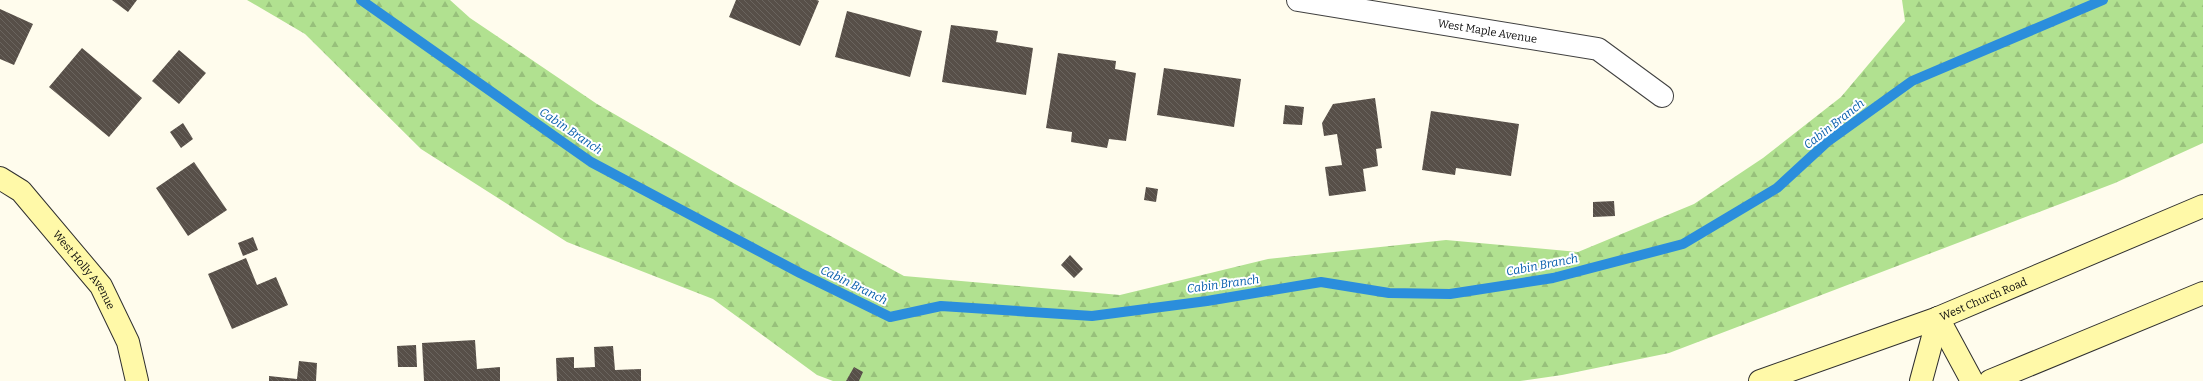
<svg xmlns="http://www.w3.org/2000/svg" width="2203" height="381" viewBox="0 0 2203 381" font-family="Bitter,serif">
<defs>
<pattern id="forest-firs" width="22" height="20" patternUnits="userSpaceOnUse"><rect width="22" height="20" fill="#b1e190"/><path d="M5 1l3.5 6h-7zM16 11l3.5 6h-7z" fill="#97c07b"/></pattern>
<pattern id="building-back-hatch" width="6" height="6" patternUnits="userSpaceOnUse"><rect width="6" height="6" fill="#574f48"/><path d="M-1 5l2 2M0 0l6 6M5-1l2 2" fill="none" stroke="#6a645e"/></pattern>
</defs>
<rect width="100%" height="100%" fill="#fffced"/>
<path fill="url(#forest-firs)" d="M247,0h203l20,18 127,86 138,80 169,92 216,19 148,-36 178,-19 132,12 116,-48 69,-46 78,-61 64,-76 -3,-21h301v143l-88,40 -446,170 -107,22 -42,6h-687l-16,-6 -104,-76 -146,-57 -146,-93 -116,-115z"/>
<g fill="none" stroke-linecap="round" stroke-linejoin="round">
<path stroke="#2b8edc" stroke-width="10" d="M361,0l230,162 209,111 90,44 51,-11 151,10 115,-15 114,-19 68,11 61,1 103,-16 130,-34 94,-56 50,-46 85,-61 191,-81"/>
</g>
<path fill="url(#building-back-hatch)" d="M112,0h25l-9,12z
M736,0h81l2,1 -19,45 -71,-29z
M0,9l33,15 -19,41 -14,-6z
M847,11l75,20 -12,46 -75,-20z
M951,25l47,6 -2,11 37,6 -7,47 -84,-13z
M82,48l60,50 -33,39 -60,-50z
M179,50l27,23 -27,31 -27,-23z
M1058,53l58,8 -1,8 21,4 -10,68 -17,-2 -2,9 -36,-6 1,-10 -26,-4z
M1164,68l77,11 -7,48 -77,-12z
M1375,98l7,50 -6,1 2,17 -15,3 3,22 -37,5 -4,-29 17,-2 -5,-31 -13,2 -2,-13 11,-19z
M1285,105l19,2 -2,18 -19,-1z
M1431,111l88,13 -8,52 -55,-8 -1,7 -33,-5z
M183,123l10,16 -12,9 -11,-16z
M194,162l33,48 -39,26 -32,-48z
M1146,187l12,2 -2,13 -12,-2z
M1614,201l1,15 -22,1v-15z
M253,237l5,13 -15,6 -5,-13z
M1070,255l13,14 -9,9 -13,-13z
M246,258l11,27 19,-8 12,28 -56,24 -24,-55z
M475,340l2,29 23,-2v14h-76l-2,-38z
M416,345l1,22h-19l-1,-21z
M613,346l2,24 26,-1v12h-84l-1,-23 18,-1v11l21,-1 -1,-20z
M299,361l18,2 -1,18h-47v-5l28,3z
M854,367l9,5 -4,9h-13z"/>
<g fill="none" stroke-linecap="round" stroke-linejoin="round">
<defs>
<g id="street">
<path id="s1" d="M1298,0l300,49 64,47"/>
</g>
<g id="secondary">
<path id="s2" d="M0,178l21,13 80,95 27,56 9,39"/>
<path d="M1938,318l34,63"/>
<path id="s3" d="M1760,381l178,-63 265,-112"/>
<path d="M1921,381l17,-63"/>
<path d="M1990,381l213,-88"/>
</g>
</defs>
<use href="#street" stroke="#404040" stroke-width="24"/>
<use href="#secondary" stroke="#2f2f2f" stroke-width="24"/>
<use href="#street" stroke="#fff" stroke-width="22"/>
<use href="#secondary" stroke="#fff9a8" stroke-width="22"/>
</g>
<g text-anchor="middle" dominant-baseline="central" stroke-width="4" stroke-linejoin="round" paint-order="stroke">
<g font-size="11" fill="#0d0d0d" stroke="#fff">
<text stroke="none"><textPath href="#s1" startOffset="192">West Maple Avenue</textPath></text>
<text stroke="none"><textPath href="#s2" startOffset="126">West Holly Avenue</textPath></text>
<text stroke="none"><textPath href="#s3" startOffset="238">West Church Road</textPath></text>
</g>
<g font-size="12" font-style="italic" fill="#095fad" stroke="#fff">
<text transform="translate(1834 124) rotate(-38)">Cabin Branch</text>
<text transform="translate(571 131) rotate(34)">Cabin Branch</text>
<text transform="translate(1542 265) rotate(-11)">Cabin Branch</text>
<text transform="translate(1223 284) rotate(-8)">Cabin Branch</text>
<text transform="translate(854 285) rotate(26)">Cabin Branch</text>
</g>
</g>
</svg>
